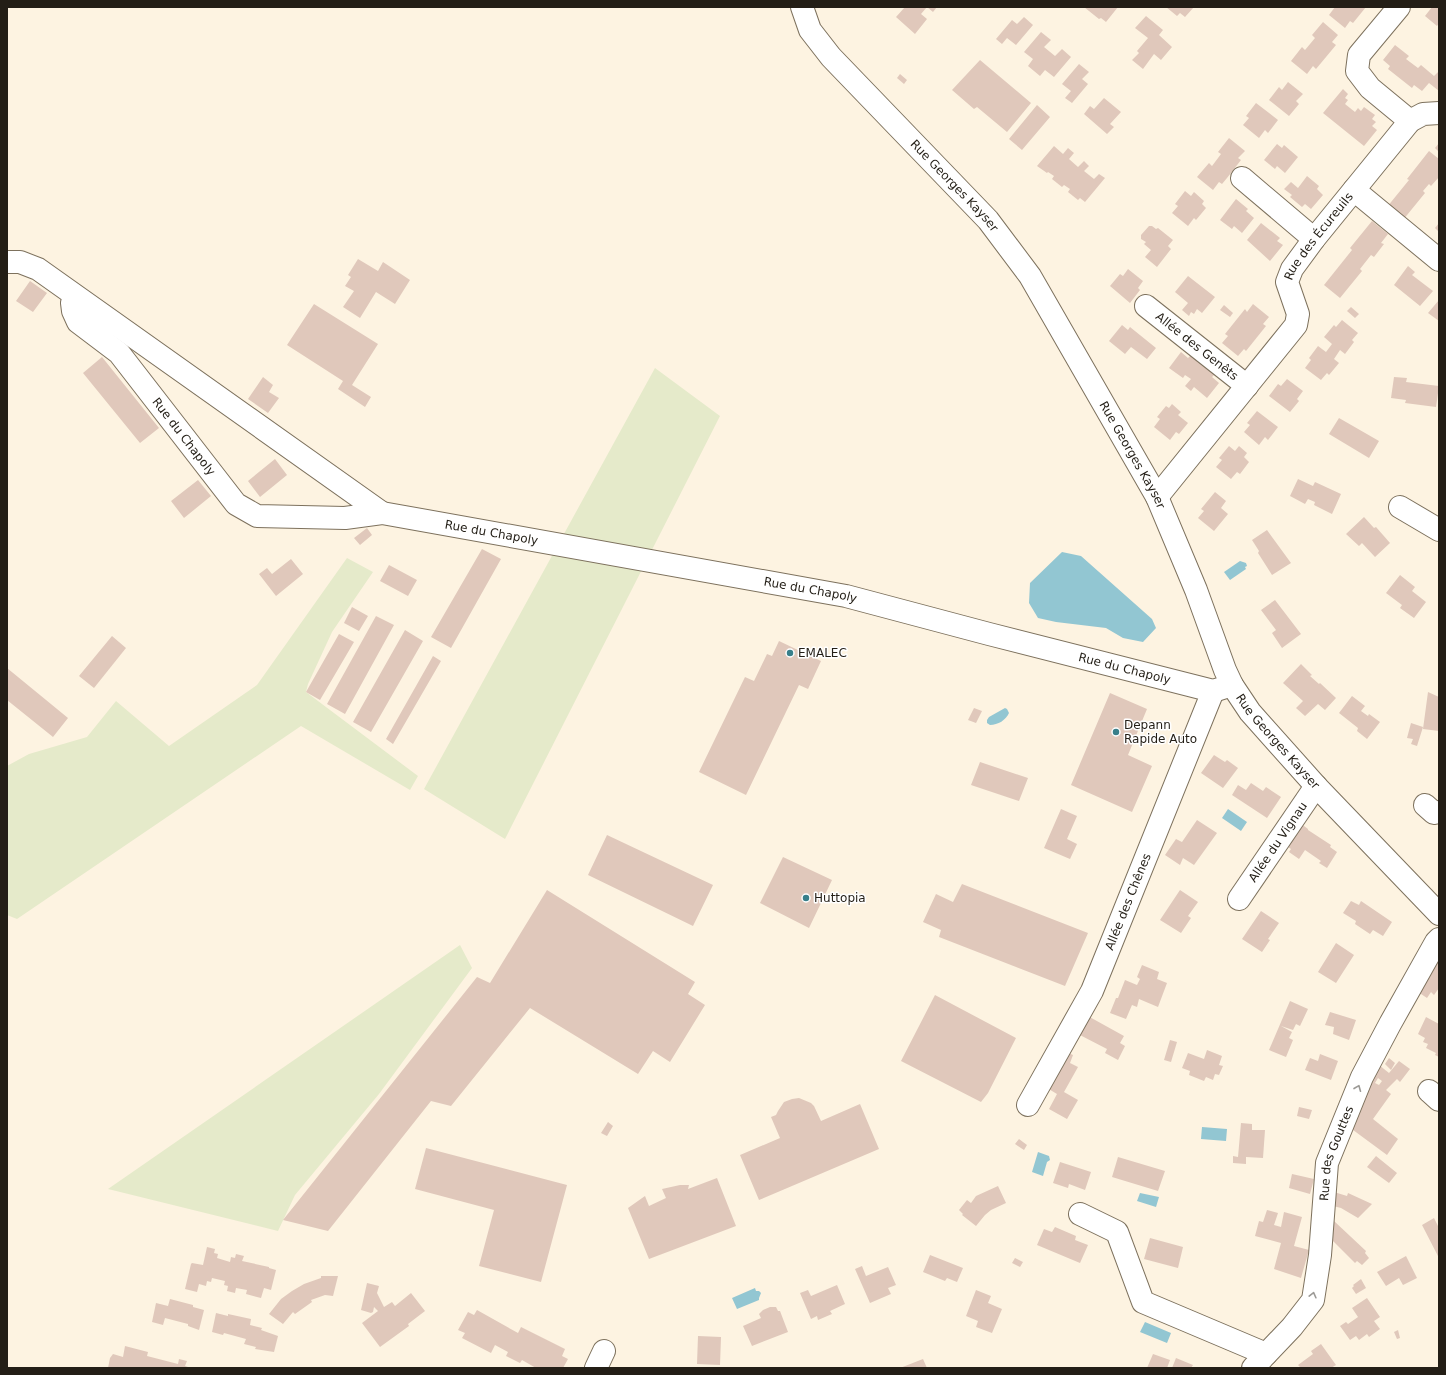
<svg xmlns="http://www.w3.org/2000/svg" width="1446" height="1375" viewBox="0 0 1446 1375" font-family="'DejaVu Sans',sans-serif">
<rect width="100%" height="100%" fill="#fdf3e1"/>
<path fill="#e5eaca" d="M655,368l65,48 -215,423 -81,-50z
M347,558l26,14 -41,60 -24,52 -2,8 112,84 -8,14 -109,-64 -284,193 -10,-4v-149l22,-12 58,-17 29,-36 53,45 88,-61z
M460,945l12,23 -93,126 -84,101 -17,36 -170,-42z"/>
<path fill="#92c6d2" d="M1062,552l19,4 71,63 4,9 -13,14 -20,-4 -17,-10 -50,-6 -18,-4 -9,-15 1,-20z
M1240,561l6,2 1,3 -2,1 1,2 -16,11 -6,-8z
M1005,708l2,1 2,4c-3,7 -11,12 -19,12l-3,-2v-3l2,-3z
M1228,809l19,13 -6,9 -19,-13z
M1202,1127l25,2 -1,12 -25,-2z
M1038,1152l11,4 1,4 -3,2 -4,14 -11,-4z
M1140,1193l19,4 -3,10 -19,-6z
M755,1288l1,3h3l2,2 -2,5v2l-22,9 -5,-11z
M1145,1322l26,11 -4,10 -27,-11z"/>
<path fill="#e0c8bb" fill-rule="evenodd" d="M905,7h32l-4,5 -6,-5 -6,7 6,5 -12,15 -19,-17z
M1084,7h34l-12,15 -5,-4 -2,1z
M1166,7h28l-9,10 -5,-4 -3,3z
M1335,7h31l-13,16 -3,-2 -5,7 -16,-13z
M1432,7h7v16l-2,3 -12,-10z
M1146,16l17,14 -4,5 13,12 -11,13 -7,-6 -11,15 -11,-9 7,-7 -2,-2 11,-13 -13,-10z
M1024,17l9,8 -17,20 -9,-7 -5,6 -6,-5 16,-19 5,4z
M1323,22l15,13 -6,7 4,3 -20,24 -3,-3 -6,8 -16,-13 11,-14 3,3 10,-12 -3,-3z
M1041,32l10,8 -7,7 11,9 7,-7 9,8 -17,20 -9,-7 -5,6 -12,-10 5,-7 -9,-7z
M1395,45l14,11 -3,3 12,9 3,-3 13,11 5,-5v20l-10,-8 -7,8 -8,-6 -2,3 -24,-19 2,-3 -7,-6z
M980,60l51,43 -24,29 -30,-25 -3,2 -22,-19z
M1079,64l10,8 -7,7 6,5 -16,19 -7,-5 6,-7 -9,-7z
M900,74l7,6 -3,4 -7,-6z
M1288,82l15,12 -7,7 3,3 -10,12 -20,-16 10,-13 3,3z
M1343,89l5,5 -3,4 3,2 -3,4 10,8 3,-4 3,3 3,-4 11,8 -3,4 4,3 -4,4 5,4 -13,16 -41,-33z
M1104,98l17,14 -11,12 4,3 -7,7 -23,-20 6,-8 4,3z
M1256,103l22,17 -10,13 -3,-3 -6,8 -16,-13 6,-7 -3,-2z
M1037,105l13,12 -28,33 -13,-11z
M1229,138l16,13 -7,7 3,2 -14,18 -5,6 -3,-2 -6,8 -16,-13 12,-14 3,3 9,-12 -3,-2z
M1439,143v9l-4,-4z
M1277,144l5,4 2,-3 14,12 -13,16 -8,-7 -2,3 -11,-9z
M1054,146l9,8 5,-6 6,5 -5,6 9,8 6,-6 5,5 -5,5 10,8 5,-5 6,4 -20,24 -5,-4 -2,2 -10,-8 2,-3 -6,-4 -2,2 -10,-8 2,-3 -6,-4 -1,1 -10,-7z
M1429,151l10,8v18l-8,9 -2,-2 -6,7 2,2 -22,27 -16,-13 22,-27 -2,-1z
M1307,176l12,10 -2,3 6,6 -12,14 -6,-5 -3,3 -12,-10 2,-2 -8,-6 7,-7 7,6z
M1185,191l6,5 3,-4 10,9 -2,3 4,4 -10,12 -2,-2 -6,8 -16,-13 6,-7 -3,-2z
M1236,199l12,10 -2,2 8,7 -12,15 -8,-7 -2,3 -12,-9z
M1372,221l16,13 -7,9 3,1 -10,13 -3,-2 -11,14 2,2 -22,27 -16,-13 28,-35 -2,-2z
M1261,223l19,15 -3,3 6,4 -13,16 -23,-21z
M1439,223v9l-4,-4z
M1149,226h3l4,3 2,-1 15,12 -5,6 3,3 -14,18 -12,-10 6,-7 -7,-6 2,-2 -5,-3v-4z
M358,259l20,12 5,-9 27,18 -15,24 -19,-12 -16,26 -17,-11 11,-16 -9,-5 6,-9 -3,-2z
M1408,266l7,6 -3,3 21,16 -13,15 -26,-21z
M1128,269l15,12 -5,7 2,2 -10,13 -20,-17 10,-12 3,2z
M1188,276l27,21 -13,16 -5,-4 -3,5 -3,-2 -2,4 -7,-6 6,-7 -13,-11z
M30,281l17,12 -14,19 -17,-11z
M1439,300v21l-11,-8z
M314,304l64,40 -26,41 19,12 -6,10 -27,-18 5,-8 -56,-36z
M1253,304l16,13 -6,7 3,2 -20,25 -2,-2 -6,7 -16,-13 6,-7 -3,-2 20,-25 2,3z
M1224,305l9,8 -3,4 -10,-7z
M1351,307l8,7 -4,4 -8,-7z
M1342,320l16,13 -6,7 2,2 -9,12 -5,-4 -6,9 5,4 -10,12 -2,-2 -6,7 -16,-12 6,-8 -2,-2 9,-12 8,6 6,-8 -8,-7 10,-12 2,2z
M1122,325l6,5 2,-3 26,21 -9,11 -16,-12 -6,7 -16,-13z
M1181,352l7,6 3,-3 24,19 -3,3 7,6 -12,15 -13,-11 -3,4 -6,-5 6,-7 -6,-4 -2,3 -14,-10z
M102,357l57,71 -19,15 -57,-70z
M263,377l10,8 -4,7 10,6 -11,15 -20,-14z
M1394,377l13,1 -1,4 33,4 -3,21 -31,-4 1,-3 -15,-2z
M1287,379l16,12 -6,8 2,2 -9,11 -21,-16 9,-12 3,2z
M1172,404l9,8 -3,3 10,8 -9,11 -3,-2 -6,8 -16,-13 6,-8 -3,-2 9,-11 3,2z
M1257,411l21,16 -10,13 -3,-3 -6,8 -15,-13 6,-7 -3,-2z
M1339,418l40,23 -10,17 -40,-24z
M1229,446l6,5 4,-5 8,7 -3,4 5,5 -9,12 -3,-2 -6,7 -15,-12 6,-7 -3,-2z
M275,459l12,16 -27,22 -12,-16z
M1298,479l15,7 2,-4 26,12 -9,20 -18,-9 1,-3 -7,-3 -3,5 -15,-8z
M198,480l13,16 -27,22 -13,-17z
M1215,492l11,9 -5,7 7,6 -14,17 -16,-13 6,-7 -3,-2z
M1364,517l10,11 2,-1 14,16 -15,14 -13,-14 -3,3 -13,-12z
M367,528l5,7 -12,10 -6,-7z
M1267,530l24,33 -19,12 -14,-22 1,-2 -7,-11z
M482,549l19,10 -50,89 -20,-11z
M291,559l12,15 -27,22 -17,-22 8,-6 5,6z
M389,565l28,15 -9,16 -28,-15z
M1400,575l15,12 -3,4 14,11 -12,16 -14,-10 2,-3 -16,-12z
M1275,600l26,34 -19,14 -10,-15 4,-3 -15,-20z
M352,607l16,9 -9,15 -15,-8z
M376,616l18,9 -49,89 -18,-10z
M405,630l18,11 -52,91 -18,-10z
M339,634l15,8 -34,58 -14,-8z
M112,636l14,12 -32,40 -15,-12z
M779,641l42,20 -13,28 -9,-4 -53,110 -47,-23 46,-95 9,4 13,-27 5,2z
M433,656l8,5 -48,83 -7,-5z
M1301,664l11,11 -2,1 9,8 1,-1 16,15 -11,12 -7,-6 -13,12 -9,-8 7,-7 -20,-18z
M7,668l61,50 -15,19 -46,-37z
M1428,692l11,5v34l-16,-2z
M1110,693l37,16 -19,46 24,11 -20,46 -61,-27z
M1352,696l13,10 -4,5 7,5 1,-2 11,8 -13,17 -10,-8 1,-3 -19,-15z
M974,708l8,3 -6,12 -8,-3z
M1411,723l12,4 -6,19 -6,-2 2,-5 -6,-1z
M1214,755l11,7 2,-2 11,8 -15,20 -22,-15z
M980,762l48,16 -9,23 -48,-16z
M1251,783l12,8 3,-4 15,10 -14,21 -35,-23 6,-10 8,5z
M1061,809l16,7 -10,23 10,5 -7,15 -26,-11z
M1197,820l20,13 -23,32 -11,-7 -3,7 -15,-10 11,-16 6,3z
M1300,823l8,6v1l23,15 -1,2 7,5 -10,16 -8,-5 2,-2 -16,-11 -6,9 -10,-7 2,-3 -6,-4z
M607,835l106,50 -20,41 -105,-51z
M783,857l49,23 -23,48 -49,-25z
M962,884l126,49 -23,53 -126,-49 2,-7 -18,-8 13,-28 17,8z
M547,890l148,92 -7,12 17,11 -35,57 -17,-11 -15,23 -108,-66 -79,98 -20,-5 -103,130 -45,-11 194,-243 13,6z
M1180,890l18,12 -10,14 3,2 -10,15 -21,-13z
M1351,901l8,4 2,-4 31,21 -9,14 -10,-6 -3,4 -15,-10 1,-3 -13,-8z
M1261,911l18,12 -11,16 2,1 -8,12 -20,-13z
M1336,943l18,12 -18,28 -18,-11z
M1439,961v27l-5,7 -3,-3 -4,6 -9,-6z
M1142,965l17,7 -2,7 10,4 -9,24 -19,-8 -2,8 -5,-2 -6,14 -16,-6 6,-15h2l7,-18 12,5 3,-6 -3,-2z
M935,995l81,43 -28,55 -7,9 -80,-41z
M1290,1001l18,8 -8,17 -4,-2 -3,6 -12,-4 11,6 -3,6 4,2 -7,17 -17,-7z
M1330,1012l26,8 -7,20 -16,-6 1,-7 -9,-2z
M1086,1015l38,21 -4,7 5,3 -7,14 -13,-7 2,-4 -31,-16z
M1426,1017l13,7v33l-4,-2 1,-2 -10,-5 2,-4 -5,-2 2,-4 -7,-4z
M1170,1040l7,2 -6,20 -7,-2z
M1207,1050l15,6 -3,9 4,1 -4,9 -4,-1 -2,6 -7,-3 -2,4 -15,-6 1,-4 -8,-3 6,-15 16,6z
M1066,1052l7,3 -3,8 8,4 -14,25 14,8 -11,19 -18,-10 8,-15 -10,-6z
M1320,1054l18,7 -7,19 -26,-10 5,-12 8,3z
M1389,1058l6,5 -4,7 -6,-6z
M1399,1061l11,8 -10,13 -3,-3 -11,11 5,4 -18,25 25,20 -11,16 -38,-28 30,-62 10,8zM1378,1078l4,3 -3,4 -4,-2z
M799,1098l12,5 3,3 7,15 39,-17 19,45 -120,51 -19,-45 40,-17 -9,-21 5,-2 2,-4 6,-9 8,-3z
M1299,1107l13,3 -3,9 -12,-3z
M608,1122l5,4 -6,10 -6,-3z
M1241,1123l11,1v6h13l-2,28 -17,-1v7l-13,-1v-7l5,1z
M1019,1139l8,6 -3,5 -9,-6z
M426,1148l141,37 -26,97 -62,-16 15,-56 -79,-21z
M1376,1156l21,17 -8,10 -22,-16z
M1118,1157l47,14 -7,20 -46,-14z
M1060,1162l31,10 -6,18 -16,-6 -1,4 -15,-5z
M1292,1174l22,5 -4,15 -21,-6z
M717,1178l19,48 -87,33 -21,-51 17,-12 4,10 17,-8 -4,-9 18,-4h9l-1,4z
M998,1186l8,17 -15,7 -6,5 -9,11 -14,-11 1,-1 -4,-4 8,-10 4,3 5,-7z
M1334,1192l13,4 1,-3 24,11 -14,14 -17,-10 -8,-2z
M1267,1210l11,3 -4,12 7,2 3,-15 18,5 -8,29 15,4 -8,28 -27,-9 7,-26 -26,-7 4,-15 4,1z
M1434,1218l5,10v30l-17,-33z
M1334,1221l32,30 -1,2 4,5 -7,7 -5,-4 -2,2 -24,-24z
M1055,1227l21,9 -1,4 13,5 -8,18 -43,-18 7,-16 8,3z
M1150,1238l33,9 -5,21 -34,-9z
M207,1247l8,2 -1,4 4,1 -1,4 13,4 1,-5 4,1 1,-4 8,2 -2,5 27,6v1l7,2 -5,20 -7,-2 -3,10 -15,-4 1,-4 -11,-2 -1,5 -8,-2 1,-5 -4,-1 1,-4 -13,-3 -1,4 -4,-1 -1,5 -7,-2 -2,8 -12,-3 6,-25 1,-1 11,2z
M930,1255l33,13 -6,14 -10,-4 -2,3 -22,-9z
M1406,1256l11,22 -14,7 -4,-7 -13,8 -9,-14z
M1015,1258l8,4 -3,5 -8,-4z
M862,1266l4,10 22,-9 8,18 -8,3 3,6 -21,9 -15,-34z
M321,1276h17l-5,20 -8,-1 -14,5 1,2 -17,12 -2,-2 -10,12 -14,-10 12,-15 11,-8 12,-7 17,-6z
M1361,1279l5,9 -10,6 -4,-6 2,-2 -1,-1z
M367,1283l12,3 -2,7 7,14 8,-5 3,4 16,-13 14,18 -17,13 1,2 -29,21 -18,-24 16,-12 -4,-4 -1,5 -2,1 -10,-3z
M837,1285l8,19 -15,7 2,3 -14,6 -1,-4 -6,3 -11,-26 8,-3 3,6z
M976,1290l15,6 -3,7 14,6 -10,24 -16,-6 2,-6 -12,-5z
M1367,1298l13,19 -6,4 6,8 -11,8 -2,-3 -8,6 -3,-4 -6,4 -10,-14 6,-4 2,2 10,-7 -6,-9z
M170,1299l23,6v2l11,3 -5,20 -11,-4v-2l-23,-6 -2,7 -11,-3 4,-19 12,3z
M770,1307h6l2,4h2l8,21 -36,14 -9,-20 18,-8 -2,-4 4,-4z
M477,1310l41,23 3,-6 44,22 -3,7 6,3 -5,9h-27l-14,-8 -2,3 -14,-7 2,-4 -13,-7 -4,8 -29,-15 3,-5 -7,-3 10,-18 6,3z
M216,1313l12,3v-2l23,5 -1,6 12,3 -1,2 17,6 -4,16 -19,-3 1,-2 -12,-3 2,-5 -22,-6 -1,2 -11,-3z
M1398,1330l2,8 -3,1 -3,-7z
M698,1336l23,1 -1,28 -23,-1z
M1321,1344l15,21 -5,3h-30l-3,-3 15,-11 -2,-3z
M125,1346l23,6 -1,4 31,8 1,-5 8,2 -2,5 6,2h-83l2,-10 3,-4 10,3z
M1153,1354l17,6 -3,8h-20z
M1176,1358l17,7 -2,3h-19z
M923,1359l4,9h-27z"/>
<g fill="none" stroke-linecap="round" stroke-linejoin="round">
<defs>
<g id="minor">
<path id="s1" d="M802,7l8,23 21,27 157,163 42,56 127,221 39,93 29,80 7,15 18,27 66,74 123,128"/>
<path d="M1399,7l-40,48 -2,16 13,17 40,33"/>
<path d="M1242,178l72,61"/>
<path d="M1354,190l85,70"/>
<path d="M7,262h13l18,7 344,244"/>
<path id="s2" d="M75,296l-3,7 1,8 5,11 41,31 117,151 21,12 88,2 37,-5 464,83 143,38 224,57 19,-6"/>
<path id="s3" d="M1146,306l101,80"/>
<path id="s4" d="M1157,497l139,-172 2,-11 -11,-32 5,-13 22,-30 96,-118 13,-7 16,-1"/>
<path d="M1400,507l39,23"/>
<path d="M1425,805l9,8 5,-1"/>
<path id="s5" d="M1239,899l77,-113"/>
<path d="M1429,1091l10,9"/>
<path id="s6" d="M1028,1105l64,-114 121,-300"/>
<path d="M1080,1214l37,18 26,70 123,52"/>
<path d="M596,1368l8,-17"/>
<path id="s7" d="M1253,1368l39,-41 21,-27 7,-45 7,-92 35,-86 28,-53 46,-82 3,-3"/>
</g>
</defs>
<use href="#minor" stroke="#7d715d" stroke-width="24"/>
<use href="#minor" stroke="#fff" stroke-width="22"/>
</g>
<defs><path id="oneway-chevron" d="M-2-3.5L2.5 0L-2 3.5" fill="none" stroke-width="1.6" stroke-linecap="round" stroke-linejoin="round"/></defs>
<g stroke="#9c9a96">
<use href="#oneway-chevron" transform="translate(1358 1088) rotate(-68)"/>
<use href="#oneway-chevron" transform="translate(1313 1295) rotate(-76)"/>
</g>
<g fill="#387f8a" stroke="#fff" stroke-width="1.5">
<circle cx="790" cy="653" r="4"/>
<circle cx="1116" cy="732" r="4"/>
<circle cx="806" cy="898" r="4"/>
</g>
<g text-anchor="middle" dominant-baseline="central" stroke-width="3" stroke-linejoin="round" paint-order="stroke">
<g font-size="12" fill="#231e16" stroke="#fff">
<text stroke="none"><textPath href="#s1" startOffset="237">Rue Georges Kayser</textPath></text>
<text stroke="none"><textPath href="#s4" startOffset="322">Rue des Écureuils</textPath></text>
<text stroke="none"><textPath href="#s3" startOffset="65">Allée des Genêts</textPath></text>
<text stroke="none"><textPath href="#s2" startOffset="185">Rue du Chapoly</textPath></text>
<text stroke="none"><textPath href="#s1" startOffset="561">Rue Georges Kayser</textPath></text>
<text stroke="none"><textPath href="#s2" startOffset="531">Rue du Chapoly</textPath></text>
<text stroke="none"><textPath href="#s2" startOffset="855">Rue du Chapoly</textPath></text>
<text stroke="none"><textPath href="#s2" startOffset="1179">Rue du Chapoly</textPath></text>
<text stroke="none"><textPath href="#s1" startOffset="885">Rue Georges Kayser</textPath></text>
<text stroke="none"><textPath href="#s5" startOffset="69">Allée du Vignau</textPath></text>
<text stroke="none"><textPath href="#s6" startOffset="227">Allée des Chênes</textPath></text>
<text stroke="none"><textPath href="#s7" startOffset="240">Rue des Gouttes</textPath></text>
</g>
<g font-size="12" fill="#231e16" stroke="#fff" text-anchor="start">
<text x="798" y="653">EMALEC</text>
<text x="1124" y="725">Depann<tspan x="1124" dy="14">Rapide Auto</tspan></text>
<text x="814" y="898">Huttopia</text>
</g>
</g>
<rect width="1446" height="1375" fill="none" stroke="#231e16" stroke-width="16"/>
</svg>
